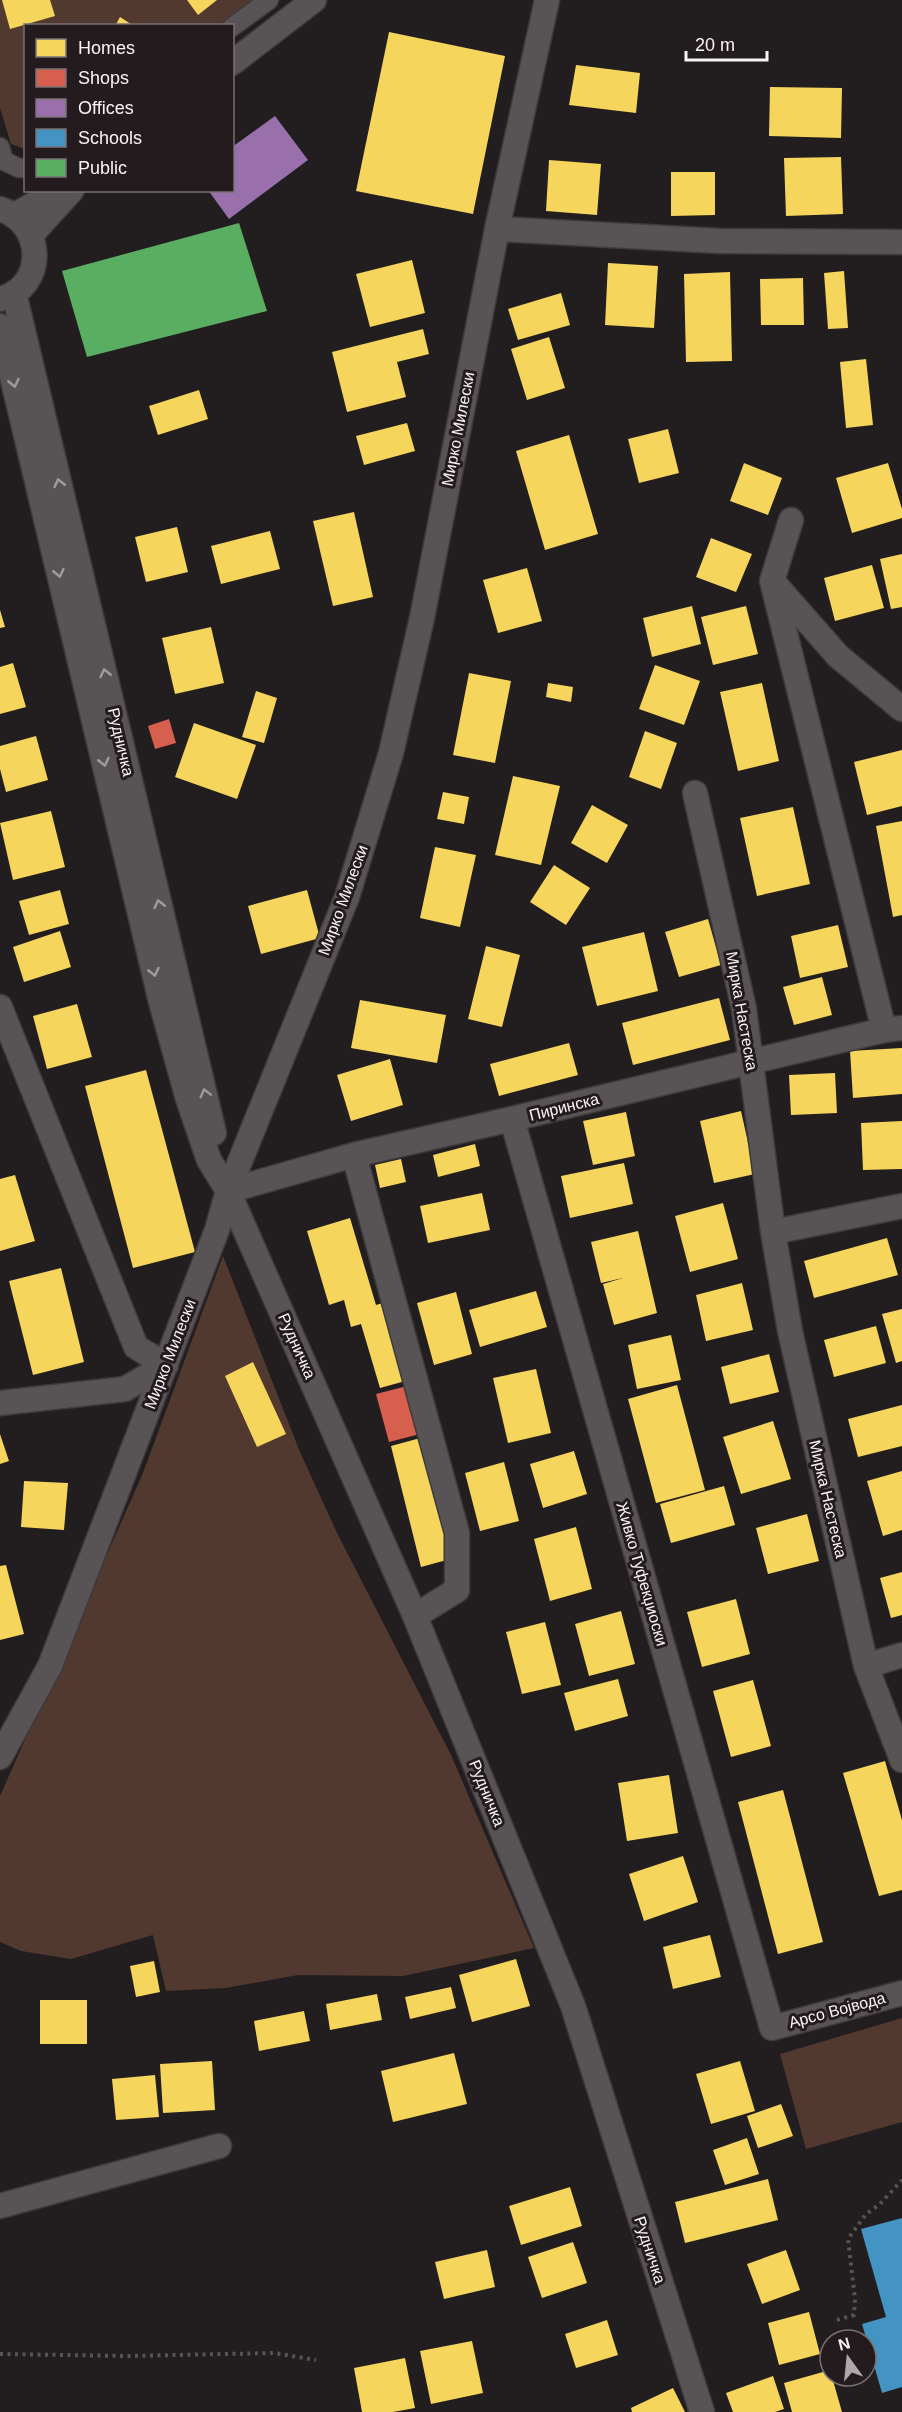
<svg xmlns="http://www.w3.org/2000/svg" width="902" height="2412" viewBox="0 0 902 2412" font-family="Arial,sans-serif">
<rect width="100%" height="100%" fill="#221d1f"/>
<path fill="#51392f" d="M0,0h256l-35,25 -195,1 -1,123 -14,-5 -11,-36z
M223,1256l77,196 37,81 114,222 83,193 -131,28 -105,-1 -72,13 -60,3 -13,-56 -82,24 -50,-8 -21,-9v-146l143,-323z
M902,2018v104l-96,27 -26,-95z"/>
<path fill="#f6d55c" d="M2,0h48l5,16 -45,13z
M187,0h30l-19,15z
M120,17l14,9h-19z
M389,32l116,24 -32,158 -117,-23z
M576,65l64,8 -4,40 -67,-8z
M770,87l72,1 -1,50 -72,-2z
M841,157l2,57 -57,2 -2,-58z
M549,160l52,4 -4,51 -51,-4z
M671,172h44v43l-44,1z
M412,260l13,53 -55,14 -14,-53z
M608,263l50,3 -4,62 -49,-3z
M844,271l4,57 -20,1 -4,-56z
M730,272l2,89 -46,1 -2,-88z
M803,278l1,47h-43l-1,-46z
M561,293l9,32 -52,15 -10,-31z
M423,329l6,25 -32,8 9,35 -59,15 -15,-60z
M549,337l16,51 -38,12 -16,-51z
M866,359l7,66 -27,3 -6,-66z
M199,390l9,29 -50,16 -9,-29z
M407,423l8,28 -51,14 -8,-29z
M668,429l11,44 -40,10 -11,-44z
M569,435l29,99 -53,16 -29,-99z
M744,463l38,15 -14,37 -38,-14z
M888,463l14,46v9l-50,15 -16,-55z
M354,512l19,85 -40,9 -20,-85z
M177,527l11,45 -42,10 -11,-45z
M270,531l10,38 -59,15 -10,-38z
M711,538l41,16 -16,38 -40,-15z
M902,554v53l-11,2 -11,-50z
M872,565l12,43 -49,13 -11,-43z
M527,568l15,53 -44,12 -15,-53z
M692,606l9,38 -49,13 -9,-39z
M746,606l12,48 -45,11 -12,-48z
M0,610l5,17 -5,1z
M211,627l13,56 -49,11 -13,-56z
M13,663l13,44 -26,7v-47z
M655,665l45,16 -16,44 -45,-16z
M469,673l42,8 -16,82 -42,-8z
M548,683l25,4 -2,15 -25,-5z
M762,683l17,78 -41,10 -18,-79z
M256,691l21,7 -13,45 -22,-6z
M194,723l62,22 -19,54 -62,-22z
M645,731l32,12 -16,46 -32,-12z
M36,736l12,44 -42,12 -6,-23v-23z
M902,750v56l-35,9 -13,-53z
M513,776l47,10 -19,79 -46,-10z
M443,792l26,5 -5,27 -27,-5z
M592,805l36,20 -21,38 -36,-20z
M793,807l17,77 -53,12 -17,-78z
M51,811l14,56 -52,13 -13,-57z
M902,821v94l-9,2 -17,-91z
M435,847l41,8 -16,72 -40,-9z
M554,865l36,23 -24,37 -36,-23z
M60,890l9,34 -40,11 -10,-34z
M307,890l13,48 -59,16 -13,-48z
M708,919l13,46 -42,12 -14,-45z
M838,925l10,42 -48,11 -9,-42z
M60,931l11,36 -47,15 -11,-35z
M644,932l14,59 -61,15 -15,-59z
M486,946l34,9 -18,72 -34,-8z
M822,977l10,38 -38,10 -11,-38z
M719,998l11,42 -97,25 -11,-42z
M360,1000l86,15 -9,48 -86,-15z
M77,1004l15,53 -45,12 -14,-53z
M569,1043l9,32 -79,21 -9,-32z
M902,1048v46l-49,4 -3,-47z
M390,1059l13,46 -52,16 -14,-46z
M146,1070l49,182 -62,16 -48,-182z
M835,1073l2,40 -46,2 -2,-40z
M741,1111l14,63 -41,9 -14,-62z
M626,1112l9,44 -42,9 -10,-44z
M902,1121v48l-39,1 -2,-47z
M475,1144l5,22 -42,11 -5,-22z
M401,1159l5,23 -26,6 -5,-23z
M624,1163l9,41 -63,14 -9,-42z
M15,1175l20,66 -35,10v-72z
M482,1193l8,37 -62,13 -8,-37z
M723,1203l15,56 -48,13 -15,-56z
M350,1218l26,87 10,-3 23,78 -29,8 -19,-64 -10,3 -7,-27 -15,5 -22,-74z
M638,1231l19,82 -43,12 -11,-41 20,-6 -22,5 -10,-41z
M887,1238l11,37 -84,23 -10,-37z
M61,1268l23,94 -51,13 -24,-94z
M742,1283l11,47 -47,11 -10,-46z
M536,1291l11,36 -67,20 -11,-37z
M456,1292l16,62 -38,11 -17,-62z
M902,1309v52l-6,2 -14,-49z
M876,1326l10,37 -52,14 -10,-37z
M671,1335l10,45 -44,9 -9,-44z
M769,1354l10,38 -49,12 -9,-37z
M253,1362l33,72 -29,13 -32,-71z
M536,1369l15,64 -43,10 -15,-65z
M677,1385l28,105 -49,13 -28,-104z
M902,1405v41l-44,11 -10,-38z
M773,1421l18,58 -50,15 -18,-57z
M0,1434l9,27 -9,3z
M424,1437l30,121 -33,9 -30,-121z
M574,1451l13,43 -44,14 -13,-44z
M504,1462l15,59 -39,10 -15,-58z
M902,1471v59l-19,6 -16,-55z
M24,1481l44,2 -4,47 -43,-3z
M724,1486l11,39 -64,18 -11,-39z
M807,1514l12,47 -51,13 -12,-46z
M576,1527l16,62 -42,12 -16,-62z
M6,1565l18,69 -24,6v-74z
M902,1572v43l-11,3 -11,-40z
M736,1599l14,55 -48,13 -15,-55z
M621,1611l14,53 -46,12 -14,-52z
M545,1622l16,63 -39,9 -16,-62z
M618,1679l10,37 -53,15 -11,-38z
M753,1680l18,66 -40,11 -18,-66z
M885,1761l17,59v70l-23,6 -36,-123z
M669,1775l9,58 -51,8 -9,-58z
M783,1790l40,152 -45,12 -40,-152z
M683,1856l15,46 -54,19 -15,-47z
M710,1935l11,42 -48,12 -10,-42z
M516,1959l14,47 -58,16 -13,-47z
M154,1961l6,31 -24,5 -6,-31z
M451,1987l5,21 -46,11 -5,-22z
M377,1994l5,26 -52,10 -4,-26z
M40,2000h47v44h-47z
M304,2011l6,30 -51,10 -5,-30z
M454,2053l13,51 -74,18 -12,-51z
M212,2061l3,49 -52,3 -3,-49z
M740,2061l15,50 -44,13 -15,-50z
M155,2075l4,42 -43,3 -4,-41z
M781,2104l12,32 -35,12 -11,-32z
M747,2138l12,36 -34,11 -12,-35z
M768,2179l10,41 -93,23 -10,-41z
M570,2187l12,39 -61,19 -12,-39z
M573,2242l14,41 -45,15 -14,-41z
M487,2250l8,37 -51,12 -9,-37z
M786,2250l14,40 -38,14 -15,-40z
M809,2312l11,42 -41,11 -11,-42z
M607,2320l11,35 -42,13 -11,-34z
M472,2341l11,52 -52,11 -11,-53z
M405,2358l10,50 -22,4h-31l-8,-44z
M830,2370l12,42h-50l-8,-29z
M773,2376l11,33 -9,3h-42l-7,-19z
M673,2388l12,24h-53l-1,-4z"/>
<path fill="#d6604d" d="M169,719l7,24 -21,6 -7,-23z
M407,1386l13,48 -31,8 -13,-48z"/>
<path fill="#9970ab" d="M275,116l33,44 -79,59 -21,-29h24v-43z"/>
<path fill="#4393c3" d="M902,2218v169l-20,6 -20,-69 24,-7 -25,-88z"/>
<path fill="#5aae61" d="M239,223l28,88 -180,46 -25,-86z"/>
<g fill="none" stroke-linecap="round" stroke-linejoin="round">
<defs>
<path id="pedestrian" d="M232,27l37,-27
M0,147l4,14 15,7h7"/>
<path id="minor" d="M232,63l82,-63
M0,209c45,14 47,78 0,90
M15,215l44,-25
M497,229l223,12 182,1
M31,235l41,-45
M14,293l200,840
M0,326l161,676 27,97 21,61 19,31 187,425 158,390 129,406
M791,520l-19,61 66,75 64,53
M772,581l112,449
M695,793l49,216 29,223 17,99 76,335 36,94
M0,1007l136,340 30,18 -41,24 -125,14
M512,1119l260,909 130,-35
M354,1155l103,378v57l-42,26
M228,1191l126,-36 158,-36 372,-89 18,-2
M773,1232l129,-26
M866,1666l36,-11
M0,1757l50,-91 167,-436 11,-39 119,-294 44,-144 31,-135 75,-389 50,-229
M0,2206l219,-60"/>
</defs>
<use href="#pedestrian" stroke="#3e3a3c" stroke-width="21"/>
<use href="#minor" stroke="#3e3a3c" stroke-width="27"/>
<path stroke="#585455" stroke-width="4" stroke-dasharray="3 4.5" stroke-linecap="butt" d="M837,2320l17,-5 1,-16 -7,-60 18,-25 14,-10 22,-24
M0,2354l128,2 146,-3 42,7"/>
<use href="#pedestrian" stroke="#585456" stroke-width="18"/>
<use href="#minor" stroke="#585456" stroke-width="24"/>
</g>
<defs><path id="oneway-chevron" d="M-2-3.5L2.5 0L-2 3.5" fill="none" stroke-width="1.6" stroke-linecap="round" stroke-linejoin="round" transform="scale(1.5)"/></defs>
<g stroke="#a09c9e">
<use href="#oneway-chevron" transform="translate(14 383) rotate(77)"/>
<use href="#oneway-chevron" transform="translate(59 483) rotate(-103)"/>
<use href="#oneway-chevron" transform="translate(59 573) rotate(77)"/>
<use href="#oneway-chevron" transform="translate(105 673) rotate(-103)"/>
<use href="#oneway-chevron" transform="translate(104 762) rotate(77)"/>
<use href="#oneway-chevron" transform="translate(159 904) rotate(-103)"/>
<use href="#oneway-chevron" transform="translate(154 972) rotate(77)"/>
<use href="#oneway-chevron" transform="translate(205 1093) rotate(-104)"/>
</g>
<g text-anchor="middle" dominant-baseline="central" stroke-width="6" stroke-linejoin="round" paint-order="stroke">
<g font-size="16" fill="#f9f3f5" stroke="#241b1e">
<text transform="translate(458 429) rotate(-79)">Мирко Милески</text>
<text transform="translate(121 742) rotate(77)">Рудничка</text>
<text transform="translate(343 900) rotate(-70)">Мирко Милески</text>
<text transform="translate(742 1011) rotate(80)">Мирка Настеска</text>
<text transform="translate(564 1107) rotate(-14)">Пиринска</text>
<text transform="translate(297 1346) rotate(66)">Рудничка</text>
<text transform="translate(170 1354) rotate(-69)">Мирко Милески</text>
<text transform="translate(828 1499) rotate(77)">Мирка Настеска</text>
<text transform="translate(642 1574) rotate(74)">Живко Туфекџиоски</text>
<text transform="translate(487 1793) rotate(68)">Рудничка</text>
<text transform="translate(837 2010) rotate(-15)">Арсо Војвода</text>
<text transform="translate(650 2250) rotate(72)">Рудничка</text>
</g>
</g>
<rect x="24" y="24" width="210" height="168" fill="#241b1e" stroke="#797174" stroke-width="1.5"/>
<rect x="36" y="39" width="30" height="18" fill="#f6d55c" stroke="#797174" stroke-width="1.5"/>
<text x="78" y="54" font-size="18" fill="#f9f3f5">Homes</text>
<rect x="36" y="69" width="30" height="18" fill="#d6604d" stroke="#797174" stroke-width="1.5"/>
<text x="78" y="84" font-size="18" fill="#f9f3f5">Shops</text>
<rect x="36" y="99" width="30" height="18" fill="#9970ab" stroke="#797174" stroke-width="1.5"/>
<text x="78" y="114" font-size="18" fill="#f9f3f5">Offices</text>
<rect x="36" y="129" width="30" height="18" fill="#4393c3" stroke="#797174" stroke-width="1.5"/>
<text x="78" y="144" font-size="18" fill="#f9f3f5">Schools</text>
<rect x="36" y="159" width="30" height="18" fill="#5aae61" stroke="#797174" stroke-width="1.5"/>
<text x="78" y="174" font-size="18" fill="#f9f3f5">Public</text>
<g transform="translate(848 2358) rotate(345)"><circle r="28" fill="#241b1e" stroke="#797174" stroke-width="1.5"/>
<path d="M0-4.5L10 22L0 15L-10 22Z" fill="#aea8aa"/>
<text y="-9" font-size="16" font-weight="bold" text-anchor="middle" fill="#f9f3f5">N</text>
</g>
<path d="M686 51v9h81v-9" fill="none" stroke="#f9f3f5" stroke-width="3"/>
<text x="695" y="51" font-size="18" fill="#f9f3f5" stroke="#241b1e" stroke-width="4.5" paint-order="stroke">20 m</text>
</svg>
